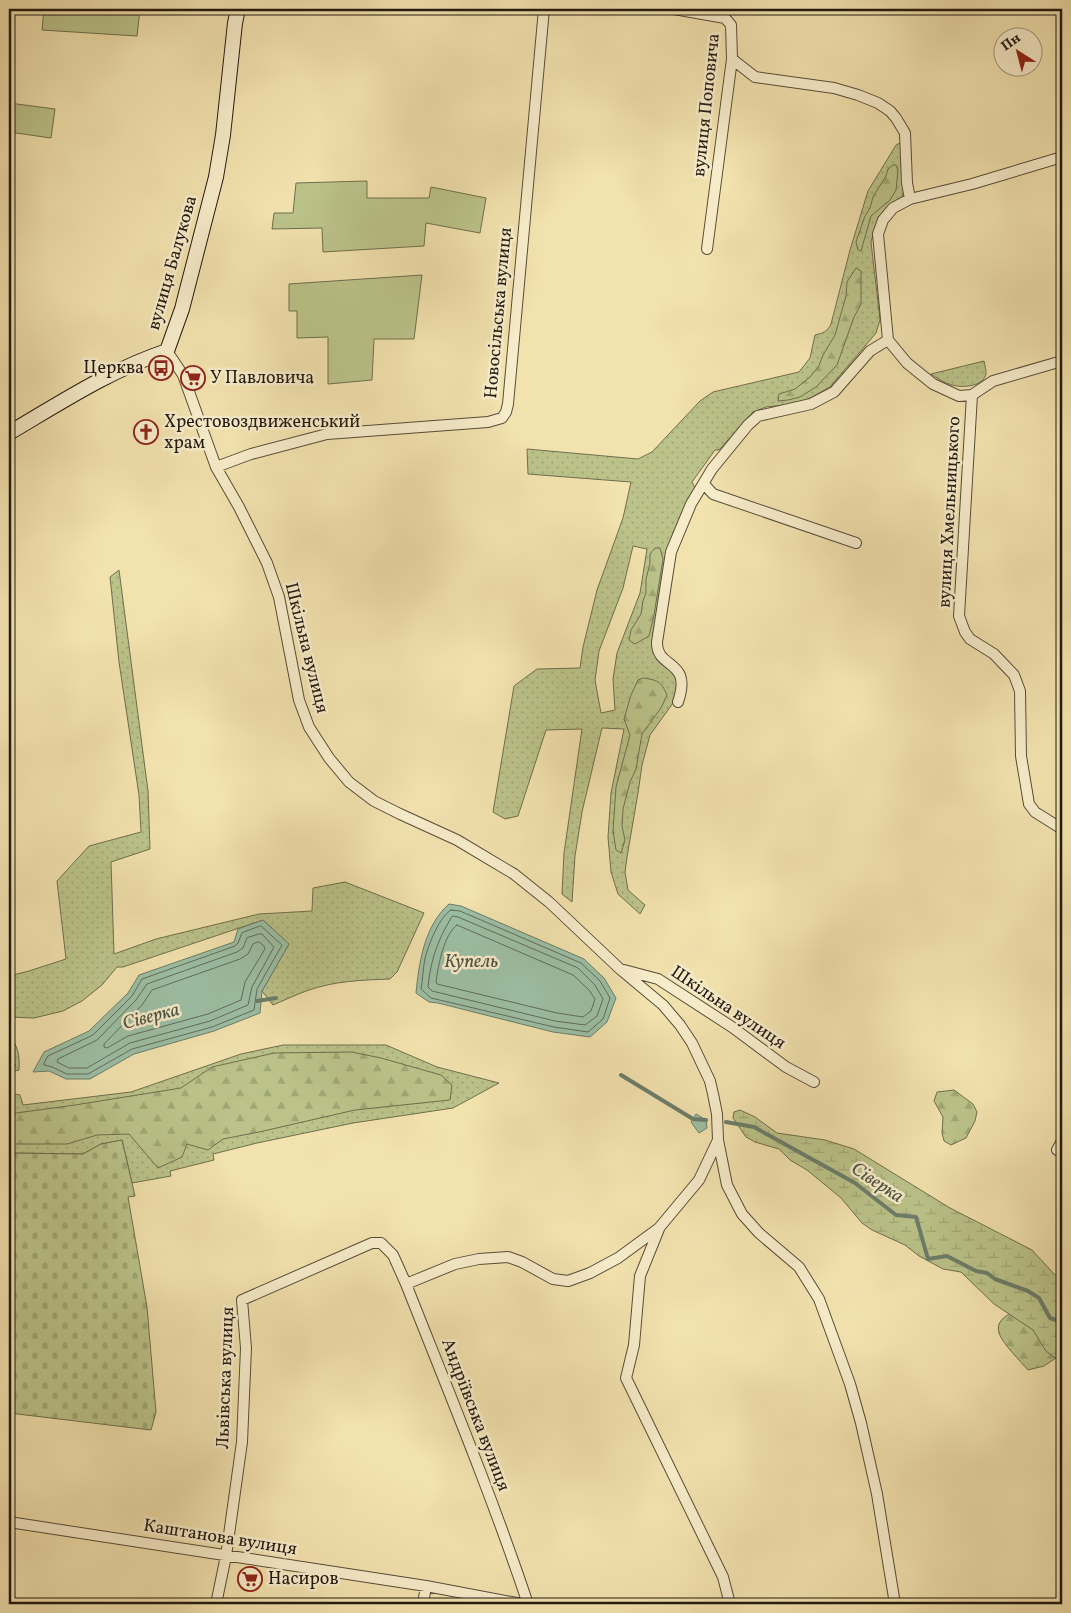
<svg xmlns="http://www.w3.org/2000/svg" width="1071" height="1613" viewBox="0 0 1071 1613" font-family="Vollkorn,serif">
<defs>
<pattern id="grass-dots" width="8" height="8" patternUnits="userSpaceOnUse" patternTransform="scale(1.25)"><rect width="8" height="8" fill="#bbc38a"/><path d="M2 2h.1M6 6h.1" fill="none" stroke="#a0a776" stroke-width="1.8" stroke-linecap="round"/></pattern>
<pattern id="forest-firs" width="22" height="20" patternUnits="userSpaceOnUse" patternTransform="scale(1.25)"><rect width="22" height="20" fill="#bbc38a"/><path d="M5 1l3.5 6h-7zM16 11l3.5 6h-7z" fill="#a0a776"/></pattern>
<pattern id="wetland-marsh" width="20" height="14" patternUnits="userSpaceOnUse" patternTransform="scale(1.25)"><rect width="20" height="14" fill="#bbc38a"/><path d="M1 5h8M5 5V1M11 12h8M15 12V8" fill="none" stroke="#a0a776"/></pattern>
<pattern id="cemetery-stones" width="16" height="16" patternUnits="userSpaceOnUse" patternTransform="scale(1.25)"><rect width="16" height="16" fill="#bbc38a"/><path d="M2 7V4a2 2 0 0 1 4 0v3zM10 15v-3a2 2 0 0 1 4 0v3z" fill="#a0a776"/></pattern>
</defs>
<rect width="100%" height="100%" fill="#f2e2ae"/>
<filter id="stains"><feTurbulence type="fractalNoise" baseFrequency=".004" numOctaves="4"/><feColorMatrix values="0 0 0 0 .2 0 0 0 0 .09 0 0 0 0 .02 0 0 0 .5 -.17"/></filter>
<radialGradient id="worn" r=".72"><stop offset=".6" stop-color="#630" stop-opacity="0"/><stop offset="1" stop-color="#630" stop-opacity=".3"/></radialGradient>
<path fill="url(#grass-dots)" stroke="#6f6e4e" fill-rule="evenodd" d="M902,142l2,50 -4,8 -20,18 -6,13 -3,11 9,78 -4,13 -46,54 -22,12 -24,6 -18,2 -13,5 -34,38h-4l-23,32 3,6 -28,63 -14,90 23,33 2,14 -5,15 -23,32 -8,30 -4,28 -11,64 -2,15 3,18 17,15 -5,9 -22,-20 -7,-22 -3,-35 3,-44 13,-64 -22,-1 -20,84 -7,44 -3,46 -10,-8 2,-41 18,-124 -36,1 -28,86 -13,3 -12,-7 21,-126 23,-17 43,-1 3,-21 14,-57 26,-72 8,-36 -103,-8 -1,-25 111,10 14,-7 48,-51 13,-9 86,-20 11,-14 5,-23c8,-2 12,-3 16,-11l19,-74 18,-59 28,-46zM633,546l14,3 -7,44 -23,60 -4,26 2,31 -14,3 -6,-33 4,-29 24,-63z
M984,361c1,4 2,9 2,12 -1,14 -25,15 -34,12 -8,-2 -15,-7 -21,-11z
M119,570l29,221 2,58 -39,13 3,92 42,-15 103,-25 53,-3 1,-23 32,-6 79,31 -27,59 -7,7c-28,1 -55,2 -81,11 -12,4 -24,10 -36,15l-11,-14 27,-47 -26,-24 -140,47h-6l-15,18 -20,16 -19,10 -29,7 -25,-1v-41l20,-5 37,-12 -9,-78 32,-35 52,-14 -2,-37 -20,-133 -9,-85z
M9,1034c9,12 11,22 10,36l-10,2z
M283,1045h103l51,22 62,16 -46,25 -100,15 -96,20 -44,11 1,6 -44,11 1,5 -39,7 -10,-43 -21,4 -18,10 -74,-1v-60l11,2 3,10 108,-13 110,-38z"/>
<path fill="url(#forest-firs)" stroke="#6f6e4e" d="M893,165h3l2,5 -2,20 -6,10 -19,16 -10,35 -3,-1 -2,-8 9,-26 5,-8 3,-11 13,-21 2,-7z
M856,268l5,3v33l-7,13 -17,48 -21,22 -16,10 -12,3 -10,1 1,-7 16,-5 15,-12 9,-11 4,-11 12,-20 11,-39 1,-14z
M655,548h5l3,11 -9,56 -5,21 -14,8 -6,-4 2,-10 10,-16 2,-13 3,-8v-14l4,-16v-9z
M643,678c14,2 18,3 24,17l-6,13 -19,26 -6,35 -6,13 -7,27 -1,17 3,14 -4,13 -5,-3 -3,-19 3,-44 14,-52 -6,-16 7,-24 7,-15z
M352,1052l29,6 60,17 11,10 -2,15 -95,10 -96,22 -36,7 -15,11 -21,-6 -5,13 -24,11 -29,-34 -32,1 -30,9h-58v-30l66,-9 106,-17 31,-21 62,-14z
M954,1090l19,14 4,8 -2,9 -9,17 -15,7 -7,-4 -2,-8 1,-16 -9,-16 3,-9z
M1050,1302l12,52 -18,12 -16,4c-7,-8 -26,-27 -29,-37 -7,-22 37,-27 51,-31z"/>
<path fill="url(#wetland-marsh)" stroke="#6f6e4e" d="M740,1110l15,7 22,16 48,7 29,9 96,59 82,42 23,25 7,3v82l-8,-3 -8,-6 -13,-21 -39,-26 -33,-32 -18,-3 -24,-13 -14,-11 -33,-15 -10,-7 -21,-25 -34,-28 -17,-10 -11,-11 -24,-7 -9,-5 -13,-19 1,-6z"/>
<path fill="url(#cemetery-stones)" stroke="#6f6e4e" d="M122,1140l13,56 -7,1 19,110 9,105 -5,18 -142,-17v-260l74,1 18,-10z"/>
<path fill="#bbc38a" stroke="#6f6e4e" d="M44,9h96l-3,27 -95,-6z
M9,103l46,6 -4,29 -42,-6z
M367,181v17h62l2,-11 55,11 -6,35 -54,-10 -2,23 -101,6 -1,-24 -50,1 2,-16h19l3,-30z
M422,275l-8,64h-40l-2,41 -44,4v-47l-31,1v-27h-8v-27z"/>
<path fill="#9cbfa5" stroke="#6c7d6a" d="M449,904l12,2 123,53 20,19 12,20 -9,24 -17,15 -37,-5 -115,-29 -9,-1 -13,-9c3,-30 8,-67 33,-89z
M263,920l26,24 -27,47 -2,22 -46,18 -80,23 -44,25h-24l-17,-8 -16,1 11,-20 45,-21 39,-38 11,-18 95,-33 4,-13z
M696,1114l10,6 1,8 -8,5 -8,-11z"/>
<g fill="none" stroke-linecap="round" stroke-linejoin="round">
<path stroke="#606c5b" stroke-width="1" d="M451,910l9,1 121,52 19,18 10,17 -7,21 -15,13 -34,-5 -123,-29 -10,-9c2,-10 2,-21 4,-31 4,-14 14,-41 26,-48z
M453,916l5,1 120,51 17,17 8,14 -6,17 -12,9 -30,-4 -123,-30 -4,-4c3,-28 9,-45 23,-69z
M457,925l116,50 16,15 6,9 -4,12 -8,6 -26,-4 -120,-29 -1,-2c2,-16 8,-48 21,-57z
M261,926l21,19 -25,44 -3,21 -42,17 -80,22 -44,25h-21l-15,-7 -8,-2v-2l4,-7 45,-21 39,-39 10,-17 93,-33 3,-3 4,-10z
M259,934h3l12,13 -22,40 -4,18 -38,16 -80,22 -43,25h-18l-12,-6 1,-3 39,-19 39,-40 11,-16 90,-32 6,-4 4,-10z
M259,942l5,4 1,3 -20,33 -4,18 -33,14 -80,22 -21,12 -3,-1v-3l38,-39 10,-15 88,-31 8,-5 5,-10z"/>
<path stroke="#6c7d6a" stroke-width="4" d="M257,1001l19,-3
M9,1065h5
M621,1075l72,44 13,1
M726,1122l28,5 101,56 41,32 20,2 12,42 19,-3 29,15 11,2 8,6 33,12 11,7 11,20 12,4"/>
<defs>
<path id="street" d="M674,9l51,9 6,7 1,34 -25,190
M732,59l23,18 79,11 24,7 20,8 12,8 6,7 9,15 2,50 3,16
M1062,157l-90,27 -62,15 -17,9 -10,12 -5,14 10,106 19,23 26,21 26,12 13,-1 21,-14 69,-20
M167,351l16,24 33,92 23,40 28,56 12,34 20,103 10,27 20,31 20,24 25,19 26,13 57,26 57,34 35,28 72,68 42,35 17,20 12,18 18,38 3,13 4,20 1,26 -19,40 -40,48 -41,30 -28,15 -22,8 -15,-2 -31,-17 -14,-5 -29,2 -24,5 -49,20
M972,395l-13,221 6,16 5,7 24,15 20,21 6,16 1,65 8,48 6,8 27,17
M216,467l35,-13 76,-20 161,-12 14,-4 4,-6 2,-8 36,-395
M704,484l9,10 143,49
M678,702c15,-44 -22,-32 -21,-60l14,-90 20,-48 21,-35 36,-44 10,-9 53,-12 23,-12 36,-41 18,-11
M624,970l34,9 74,48 54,40 28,15
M718,1140l9,45 15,29 17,19 40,34 20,32 31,85 11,39 16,71 18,110
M1057,1150l5,-9
M659,1229l-19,47 -6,69 -8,33 97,199 7,27
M9,1522l417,64 96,18
M216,1604l10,-48 16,-114 4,-94 -4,-48 130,-57h9l12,12 13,29c42,106 86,212 122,320
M423,1604l3,-18"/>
<path id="secondary" d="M9,433c51,-30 101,-63 158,-82l15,-42 34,-132 7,-42 12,-112 3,-14"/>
</defs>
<use href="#street" stroke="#574c38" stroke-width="12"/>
<use href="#secondary" stroke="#231a11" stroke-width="16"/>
<use href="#street" stroke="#f7ecca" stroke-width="10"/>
<use href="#secondary" stroke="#f7ecca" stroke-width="14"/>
</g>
<defs>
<symbol id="bus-ring" viewBox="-11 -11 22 22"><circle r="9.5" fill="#f7ecca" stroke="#8f2418" stroke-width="1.5"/><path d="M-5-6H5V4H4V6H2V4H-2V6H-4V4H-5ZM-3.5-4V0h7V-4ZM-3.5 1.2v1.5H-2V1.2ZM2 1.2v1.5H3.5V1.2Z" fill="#8f2418"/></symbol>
<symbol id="supermarket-ring" viewBox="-11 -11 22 22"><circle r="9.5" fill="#f7ecca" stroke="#8f2418" stroke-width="1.5"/><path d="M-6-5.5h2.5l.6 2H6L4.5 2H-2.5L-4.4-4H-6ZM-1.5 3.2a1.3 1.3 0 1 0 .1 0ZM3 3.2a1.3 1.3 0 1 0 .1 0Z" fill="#8f2418"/></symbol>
<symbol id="church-ring" viewBox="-11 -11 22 22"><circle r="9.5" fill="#f7ecca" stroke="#8f2418" stroke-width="1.5"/><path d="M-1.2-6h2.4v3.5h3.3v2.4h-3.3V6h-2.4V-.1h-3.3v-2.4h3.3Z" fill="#8f2418"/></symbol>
</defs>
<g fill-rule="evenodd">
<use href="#bus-ring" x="147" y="354" width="28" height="28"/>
<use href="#supermarket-ring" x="179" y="364" width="28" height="28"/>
<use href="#church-ring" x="132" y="418" width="28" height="28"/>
<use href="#supermarket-ring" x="236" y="1565" width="28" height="28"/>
</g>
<g text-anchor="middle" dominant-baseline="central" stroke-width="5" stroke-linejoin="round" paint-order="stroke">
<g font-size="18" fill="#231a11" stroke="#f7ecca">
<text transform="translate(707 105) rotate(-84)">вулиця Поповича</text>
<text transform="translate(173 263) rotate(-74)">вулиця Балукова</text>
<text transform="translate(499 313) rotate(-85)">Новосільська вулиця</text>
<text transform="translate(950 512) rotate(-87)">вулиця Хмельницького</text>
<text transform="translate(306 648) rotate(76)">Шкільна вулиця</text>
<text transform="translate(728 1008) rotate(34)">Шкільна вулиця</text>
<text transform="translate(226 1378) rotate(-88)">Львівська вулиця</text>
<text transform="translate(475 1415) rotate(69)">Андріївська вулиця</text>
<text transform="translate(220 1538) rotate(9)">Каштанова вулиця</text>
</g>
<g font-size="18" fill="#231a11" stroke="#f7ecca" text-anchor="start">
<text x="144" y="368" text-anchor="end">Церква</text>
<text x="210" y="378">У Павловича</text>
<text x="164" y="422">Хрестовоздвиженський<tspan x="164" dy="21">храм</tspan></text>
<text x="268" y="1579">Насиров</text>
</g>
<g font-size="19" font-style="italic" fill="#4d5445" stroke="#f7ecca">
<text x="471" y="962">Купель</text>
<text transform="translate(151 1017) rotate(-15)">Сіверка</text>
<text transform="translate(877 1183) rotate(33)">Сіверка</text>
</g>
</g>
<rect width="1071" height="1613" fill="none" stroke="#f2e2ae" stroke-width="30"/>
<rect x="10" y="10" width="1051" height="1593" fill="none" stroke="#231a11" stroke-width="2.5"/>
<rect x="15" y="15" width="1041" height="1583" fill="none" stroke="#231a11"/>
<g transform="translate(1018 52) rotate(324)"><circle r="24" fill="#f7ecca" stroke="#a29880"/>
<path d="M0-4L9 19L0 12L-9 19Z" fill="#8f2418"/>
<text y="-8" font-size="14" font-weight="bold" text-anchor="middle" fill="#231a11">Пн</text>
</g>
<rect width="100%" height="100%" filter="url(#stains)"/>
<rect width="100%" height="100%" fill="url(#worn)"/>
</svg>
